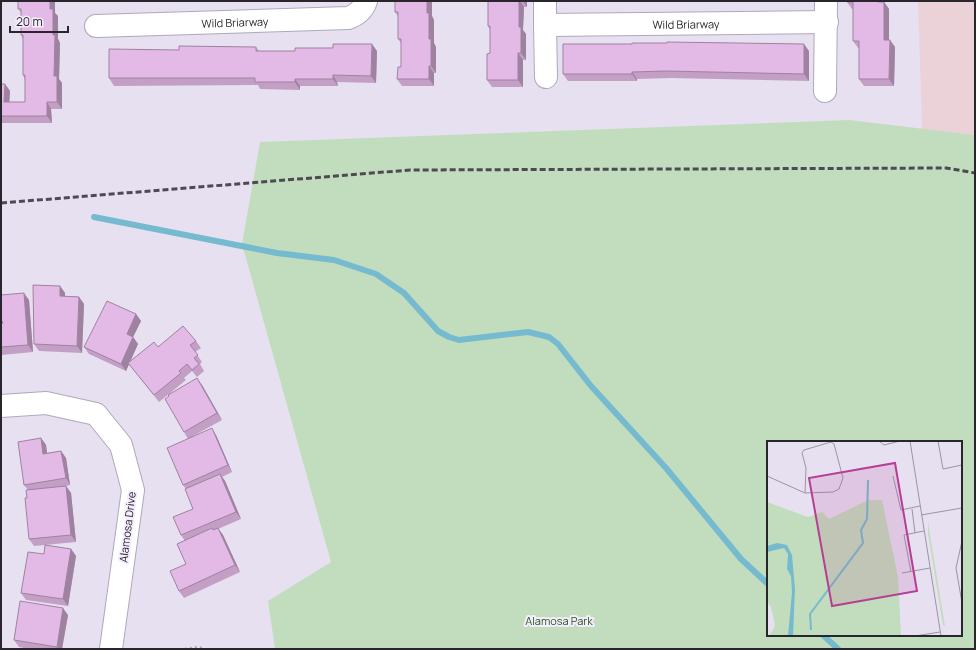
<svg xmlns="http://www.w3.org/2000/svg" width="976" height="650" viewBox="0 0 976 650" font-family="Manrope,sans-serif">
<rect width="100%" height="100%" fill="#e7e0f1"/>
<path fill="#ebd2d9" d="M918,1h57v134l-53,-6z"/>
<path fill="#c2ddbd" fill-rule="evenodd" d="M849,120l126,15v514h-700l-7,-48 63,-39 -89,-318 18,-102zM768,442h193v193h-193z"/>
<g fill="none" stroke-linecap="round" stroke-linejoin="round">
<path stroke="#76bacf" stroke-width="6" d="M94,217l183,36 57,7 42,14 28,19 34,38 11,6 10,3 69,-8 21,5 9,7 33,42 75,82 75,91 27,25
M823,635l15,14"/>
<defs>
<g id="minor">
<path id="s1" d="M545,1v24l282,-3"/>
<path d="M545,25l1,52"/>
<path id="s2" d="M96,26l252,-8c9,-3 15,-8 18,-17"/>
<path d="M825,91l1,-90"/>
<path d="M1,406l45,-3 50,11 25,31 12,45 -22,159"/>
</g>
</defs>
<use href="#minor" stroke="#b0a8b9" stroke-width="24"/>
<path stroke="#ada7b5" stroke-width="2.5" stroke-dasharray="2 3" stroke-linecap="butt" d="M185,649l14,-2 5,2"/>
<use href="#minor" stroke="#fff" stroke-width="22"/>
<path stroke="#4e4a53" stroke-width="3" stroke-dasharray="6 3" stroke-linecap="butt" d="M1,203l409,-33 536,-2 29,5"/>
</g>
<path fill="#c39fc5" d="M140,1h35v1h-34z
M432,1v15l2,4v23l2,4v26h-2v13h-32l-5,-7 4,-12v-24l-3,-4v-23l-3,-4z
M488,1h39v6h-3l-1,23 3,4v26h-3v27h-31l-5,-7 3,-27v-23l-2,-4z
M847,2h37l5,7v31l6,7 -1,39h-30l-5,-7v-31h-1l-5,-7v-32h-1z
M18,9l37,4 3,3v23l2,4 -1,36 3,4v26h-11l1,14h-51v-39h4l5,7 -1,11h16v-22l-2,-5v-36l-2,-4v-23z
M256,47l3,4h118l-1,32 -39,-1 1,4h-38v4l-40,-1 -2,-4 -144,1 -5,-8 70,-28z
M809,51v30l-138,-3 -34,1v2h-69l-5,-7z
M60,286l5,7v3l14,1 5,7 -2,49 -43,-2 -5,-7z
M1,295l28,5 4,52 -32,3v-31l1,-1 -1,-1z
M136,314l5,7 -8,16 5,7 -8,18 28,-15 38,-6 5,7 -6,4 7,10 -2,2 4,7 -7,6 -5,-6 -8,7 2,2 -27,22 -30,-38 -3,7 -37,-17 -5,-7z
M202,385l20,35 -29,16 23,-1 16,37 -10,5 3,4 16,38 -23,10 5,6 17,37 -56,26 -5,-7 7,-27 -1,-23 -4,-6 12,-26 -7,-20 -3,-4 5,-46 -4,-7z
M41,438l5,7 1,8 14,-2 5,7 4,27 -4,1 5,7 5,49 -42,4 -5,-7 -2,-41 1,-8 -4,-5z
M71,549l5,7 -8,50 -42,-6 -5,-7 23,-39z
M68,615l-6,34h-33l-10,-2 -5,-7z"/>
<path fill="#9f82a0" d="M50,1h5v12l3,3v23l2,4 -1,36 3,4v26l-5,-7 -3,-26 -1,-41 -3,-26z
M427,1h5v15l2,4v23l2,4v26l-5,-7 -4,-53z
M519,1h1l4,6 -1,23 3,4v26l-5,-7 -2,-26z
M523,1h4v6z
M884,2l5,7v38l-5,-7z
M890,40l5,7 -1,39 -5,-7z
M372,44l5,7 -1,32 -5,-7z
M804,44l5,7v30l-5,-7z
M518,53l5,7v27l-5,-7z
M429,66l5,7v13l-5,-7z
M632,72l5,7v2l-5,-7z
M333,75l4,7 1,4 -5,-7z
M295,79l5,7v4l-5,-8z
M5,84l5,7 -1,18 -5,-7z
M47,102l4,7 1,14 -5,-7z
M60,286l5,7v10l-5,-7z
M24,293l5,7 4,52 -5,-7z
M79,297l5,7 -2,49 -5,-7z
M136,314l5,7 -8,16 5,7 -12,27 -5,-7 6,-30z
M197,378l5,7 20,35 -5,-7z
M212,428l4,7 16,37 -4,-7z
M41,438l5,7 2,16 -5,-7z
M61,451l5,7 4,27 -4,-7z
M220,474l5,7 16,38 -5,-7z
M66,486l5,7 5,49 -5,-7z
M218,528l5,7 17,37 -5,-7z
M71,549l5,7 -8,50 -5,-7z
M63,608l5,7 -6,34h-4l-1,-2z"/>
<path fill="#e3b9e5" stroke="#9f82a0" d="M18,1h32v8h3v26h2l-1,41h3v26h-10v14h-46v-32h4l-1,18h21v-27h-2v-40h-2v-26h-3z
M395,1h32v12h2v26h2v27h-2v13h-32l1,-12h3v-28h-3v-27h-3z
M488,1h31v26h2v26h-3v27h-31v-26l3,-1v-27h-2z
M847,1h31v1h6v38h6l-1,39h-30v-38h-6v-39h-6z
M667,42l137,2v30l-138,-3 -34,1v2h-69v-30h69v-1h35z
M333,44h39l-1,32 -38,-1v4h-38v3h-40v-4h-146v-29l70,1v-4l77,1v4h39v-3h38z
M33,285l27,1v10l19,1 -2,49 -43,-2z
M24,293l4,52 -27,2v-23l2,-1 -1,-2h-1v-26z
M107,301l29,13 -9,20 6,3 -12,27 -37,-17z
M183,326l13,15 -6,4 8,10 -4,3 5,6 -7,6 -5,-6 -8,7 2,2 -27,22 -26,-32 26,-21 4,5z
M197,378l20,35 -33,19 -19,-33 4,-3 -1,-1z
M212,428l16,37 -45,20 -16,-37z
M41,438l2,16 18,-3 5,27 -42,7 -6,-43z
M220,474l16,38 -55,23 -8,-18 20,-8 -8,-20z
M66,486l5,49 -42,4 -4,-41h2l-1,-8z
M212,528l1,2 5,-2 17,37 -56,26 -9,-20 16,-7 -9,-20z
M45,545l26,4 -8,50 -42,-6 7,-41 16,2z
M20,601l43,7 -6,39 -43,-7z"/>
<g text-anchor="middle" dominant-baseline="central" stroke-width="4" stroke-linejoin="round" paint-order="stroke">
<g font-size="11" fill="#28252c" stroke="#f5edfe">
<text stroke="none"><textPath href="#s2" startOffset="139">Wild Briarway</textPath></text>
<text stroke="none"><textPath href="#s1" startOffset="165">Wild Briarway</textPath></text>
<text transform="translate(127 527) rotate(-83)">Alamosa Drive</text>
</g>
<g font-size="11" fill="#26581d" stroke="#f5edfe">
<text x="559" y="620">Alamosa Park</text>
</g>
</g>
<g transform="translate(767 441)">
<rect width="195" height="195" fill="#e7e0f1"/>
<path d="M101,59h14l16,77 3,59h-132l6,-10 -4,-19 -4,-5v-100l41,15 14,-5 7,7zM161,81l2,13 15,91 -2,-1 -15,-91z" fill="#c2ddbd"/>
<path d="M10,102l10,2 5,10 3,34 -2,47h-5l4,-44 -1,-16 -4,-7 1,-15 -4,-6 -17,4v-6z" fill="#76bacf"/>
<path fill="none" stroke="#76bacf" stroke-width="2" d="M44,189l-1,-16 53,-71 -2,-13 6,-11 1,-39"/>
<path fill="none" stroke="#9b95a2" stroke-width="1" d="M112,0l5,4 16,-4M143,0l31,195M171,0l5,28 19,-4M0,35l38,17 28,-1 6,-3 4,-11 -9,-34 -3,-2 -27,8 -2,3 4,15 -1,25M126,35l8,34 19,-4M145,68l3,24M154,74l41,-7M195,100l-6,27 6,35M144,131l-7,-37 20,-4M135,132l28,-5M148,195l25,-4"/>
<path fill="#b63f94" fill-opacity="0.15" stroke="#b63f94" stroke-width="2" d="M128,22l22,128 -85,15 -23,-128z"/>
<rect width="195" height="195" fill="none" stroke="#28252c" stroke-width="2"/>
</g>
<rect width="976" height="650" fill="none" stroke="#28252c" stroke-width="4"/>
<path d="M10 26v6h58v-6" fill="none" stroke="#28252c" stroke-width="2"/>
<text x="16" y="26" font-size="12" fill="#28252c" stroke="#f5edfe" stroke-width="3" paint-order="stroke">20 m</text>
</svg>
